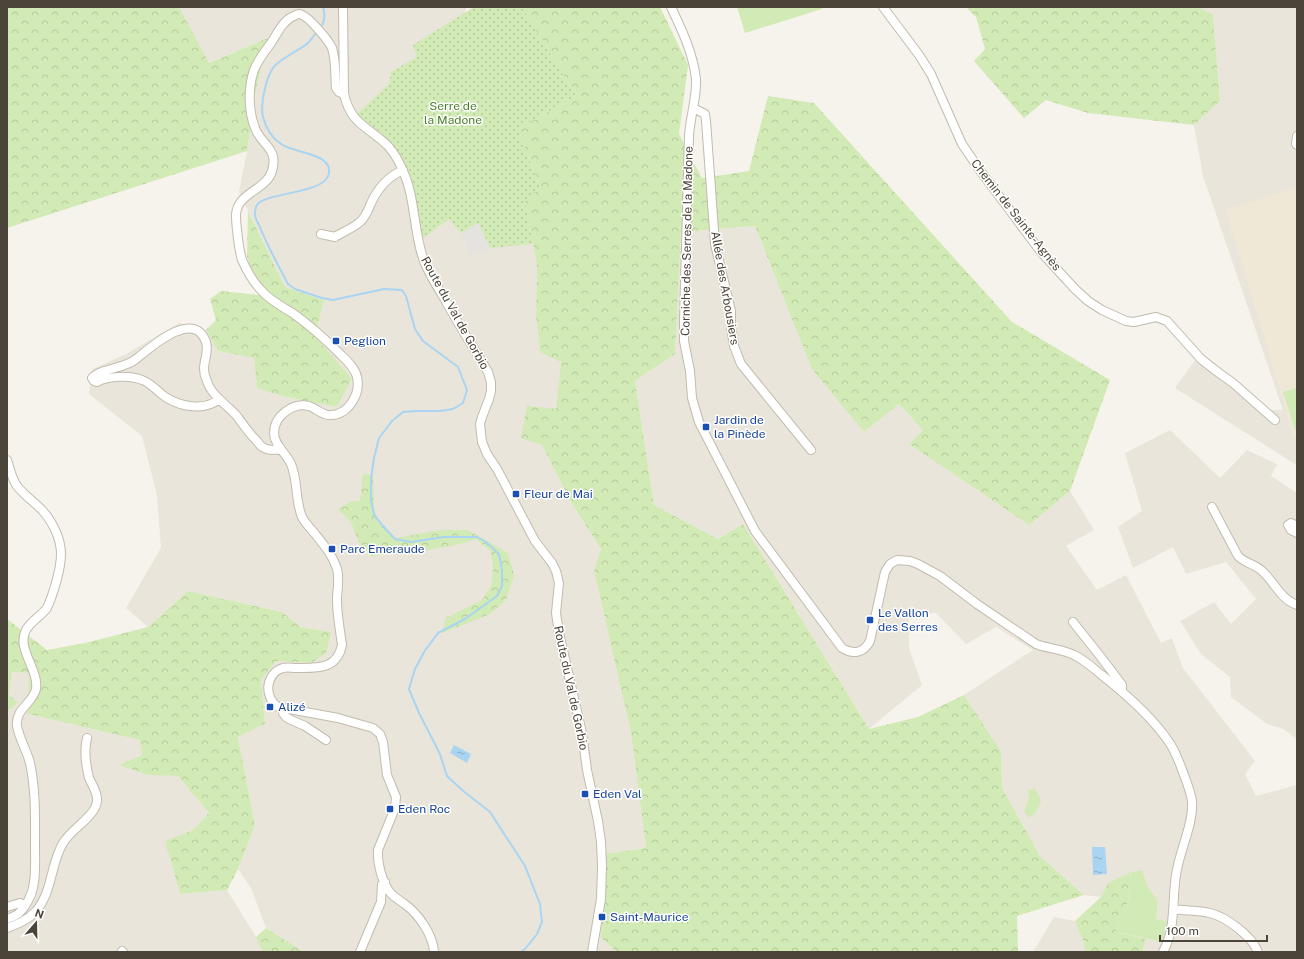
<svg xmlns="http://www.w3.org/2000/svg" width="1304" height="959" viewBox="0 0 1304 959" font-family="'Public Sans',sans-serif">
<defs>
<pattern id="grass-dots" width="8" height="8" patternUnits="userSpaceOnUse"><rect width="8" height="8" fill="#d2eab5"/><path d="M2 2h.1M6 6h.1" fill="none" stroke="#b6ca9c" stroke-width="1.8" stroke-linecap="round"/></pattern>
<pattern id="forest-crowns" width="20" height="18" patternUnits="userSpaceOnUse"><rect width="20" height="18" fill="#d2eab5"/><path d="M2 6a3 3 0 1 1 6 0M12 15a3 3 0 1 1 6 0" fill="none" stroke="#b6ca9c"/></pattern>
<pattern id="water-ripples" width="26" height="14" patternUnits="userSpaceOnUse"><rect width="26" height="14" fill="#a9d4f2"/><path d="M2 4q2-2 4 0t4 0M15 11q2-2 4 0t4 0" fill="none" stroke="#8caec5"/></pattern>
</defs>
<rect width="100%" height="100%" fill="#f6f3ec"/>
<path fill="#eae5da" d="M179,7h287l-1,6 9,-6h48l54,89 -58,33 22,59 -15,13 12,65 -1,49 25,47 -5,47 -14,36 29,57 30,47 -7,22 37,162 15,115 -45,90 16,14h-313l-38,-24 -15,-40 -13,-19 17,-44 -17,-88 27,-13 -4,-44 15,-19 35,2 20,-31 -31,-5 -18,-15 -94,-21 -40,36 -22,-19 35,-60 -4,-53 -15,-59 -53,-42 4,-25 33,-15 53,-31 27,7 12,21 36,7 3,30 24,8 56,11 15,-28 -37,-43 9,-36 -39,-13 -46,-95 8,-41 8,-56 13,-57 -60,25z
M1198,7h99v456l-2,1 -120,-76 26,-36 69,58h13l-80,-234 -9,-51 26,-24 -7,-85z
M755,226l21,53 88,153 35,-28 24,26 -14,14 120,81 41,-34 24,39 -28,16 31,44 29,-15 35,68 11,-5 11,30 72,93 -10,13 11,22 41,-11v167h-155l4,-13 16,2 5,-20 -11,-2 2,-18 -10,-14 -6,-17 -11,2 -23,11 -7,14 -17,-2 -44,-39 -38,-68 -1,-37 -37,-56 69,-45 -37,-23 -30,17 -30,-31 -27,2v33l13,37 -53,44 -126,-205 -25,15 -64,-34 -19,-124 40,-27 6,-122z
M1170,430l50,48 27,-28 30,14 -6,12 26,17v247l-13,-11 -17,-5 -36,-27 -1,-20 -29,-23 -21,-33 34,-19 17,22 25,-25 -30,-37 -40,12 -13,-27 -40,21 -15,-41 24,-16 -17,-58z
M12,672l18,1 -2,41 113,26 1,15 -23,10 29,9 30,2 31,37 -16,17 -28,11 15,53 47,-4 29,47 5,12 2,3h-256v-240l10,-10 -8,-7z
M1054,917l21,4 8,20 2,11h-52z"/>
<path fill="#efe8d6" d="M1297,187v249l-3,1 -68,-227z"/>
<path fill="url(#grass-dots)" d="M474,7h48l54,89 -58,33 22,59 -15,13 8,43 -43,4 -12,-25 -17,10 -12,-14 -28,21 -7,-53 -13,-31 -18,-22 -27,-19 33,-31 2,-12 26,-15 -4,-12z"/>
<path fill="url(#forest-crowns)" d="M7,7h172l30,56 59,-25 -13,57 -8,56 -240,77z
M522,7h138l28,58 -9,69 23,44 47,-7 19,-75 46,7 198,219 98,58 -40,111 -41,34 -120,-81 14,-14 -24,-26 -35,28 -52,-63 -57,-143 -74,6 -6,122 -40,27 19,124 64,34 25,-15 126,205 49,-12 46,-22 37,56 1,37 38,68 44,39 -67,21 1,36h-401l-16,-14 5,-84 40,-6 -15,-115 -37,-162 7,-22 -30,-47 -29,-57 -21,-7 6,-32 29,3 5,-47 -21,-10 -4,-37 1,-49 -12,-65 15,-13 -22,-59 58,-33z
M966,7h232l15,8 7,86 -26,24 -106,-12 -42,-13 -22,18 -50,-57 11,-12 -9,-32z
M248,211l37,76 39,13 -9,36 37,43 -15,28 -56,-11 -24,-8 -3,-30 -36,-7 -12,-21 10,-10 -6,-21 11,-8 38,4 -12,-39z
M363,474l10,1 1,32 4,15 18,16 45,-8h27l40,23 6,22 -8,25 -16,14 -47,19 2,-15 37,-18 10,-16 1,-21 -3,-12 -14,-12 -20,6 -40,7 -12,-4 -32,9 -14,-16 -7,-19 -13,-13 13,-8h9z
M188,591l94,21 18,15 31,5 -5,21 -15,10 -35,-2 -15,19 4,44 -27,13 17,88 -17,44 -11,21 -47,4 -15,-53 28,-11 16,-17 -31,-37 -30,-1 -29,-10 23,-10 -2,-15 -112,-26 1,-41 -17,-1 -3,23 9,7 -11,10v-93l40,31 38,-7 63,-16z
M1131,872l-3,29 -12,31 30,7 -4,13h-57l-2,-11 -8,-20 26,-24 7,-14z
M266,928l38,24h-41l-2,-3 -5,-12z"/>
<path fill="#d2eab5" d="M737,7h85v2l-77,24z
M1297,388v42h-2l-12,-38z
M1035,788l6,13 -5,11 -7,6 -5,-6 5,-15 -2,-6z
M1142,870l6,17 10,14 -2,18 11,2 -5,21 -46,-10 12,-31 3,-29z"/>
<path fill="#e5e3e0" d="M478,223l12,25 -19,7 -10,-22z"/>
<path fill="url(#water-ripples)" d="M454,745l17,9 -4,9 -17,-10z
M1092,847h13l2,27 -14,1z"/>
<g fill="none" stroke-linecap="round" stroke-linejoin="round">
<path stroke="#a9d4f2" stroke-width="2" d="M320,28c5,-6 5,-14 3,-21
M317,32c-3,3 -6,8 -9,11 -8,7 -30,17 -35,25 -7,10 -13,37 -10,49 3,11 9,21 18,27 12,9 51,9 48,29 -2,21 -64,19 -72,32 -1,1 -2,6 -2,8 -1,4 2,8 4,12 8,20 19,40 29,59l7,5 27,9 11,2 51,-11 18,1 4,6 9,33 8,12 35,26 9,23 -4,13 -10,6 -13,2h-24l-13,1 -11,9 -13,17 -5,20 -3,21v21l3,15 9,11 12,13 16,3 33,-5h33l9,5 13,12 3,16v16l-5,10 -32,23 -27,14 -14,19 -9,17 -6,20 10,24 21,41 7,22 15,14 28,22 35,54 15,38 2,18 -5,12 -11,14 -5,4"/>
<defs>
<path id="minor" d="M343,7l1,87c7,31 24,32 44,52 6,7 11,15 14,23 14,28 11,63 22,92 5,12 12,24 19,35 14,26 30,51 45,76l3,10v9l-2,8 -7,18 -2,7 2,18 5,12 10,15 38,72 17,22 4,8 3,12 -3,30 3,20 23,100 5,37 11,51 3,21 1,24 -1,33 -9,53
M671,7c11,23 22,46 25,72 1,19 -6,38 -7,57 -2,61 -3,122 -5,184v21l6,30 2,27 7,24 56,109 87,117c11,7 22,5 28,-7l15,-69 5,-8 7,-4 13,1 8,3 22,12 37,28 59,40c13,5 26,5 38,11 11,5 20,14 29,21 24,19 49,41 66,66 7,10 11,22 15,33 3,8 7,18 8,26 2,22 -13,51 -16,74 -4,25 0,54 -13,77
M883,7l36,48 12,19 31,70 17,25 62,83 34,37 13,12 14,9 24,11 8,1 22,-5 11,4 34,38 18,14 14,10 42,37
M344,94l-5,-2 -3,-4c-1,-12 0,-28 -4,-40 -3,-7 -23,-31 -30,-33 -3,-2 -5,-1 -8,1 -11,4 -17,18 -23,27 -6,8 -13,17 -17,27 -6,17 -6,40 1,58 6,17 24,20 17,43 -6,20 -35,21 -36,44 0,10 3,35 6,45 4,9 12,23 19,30 8,10 22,17 33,24 15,11 31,25 44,38 7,7 17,15 19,25 4,17 -9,39 -28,38 -8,0 -13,-7 -20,-9 -16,-4 -35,10 -35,27 0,12 12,20 17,31 7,16 4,36 11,53 3,6 9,12 14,18 8,10 17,21 21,34 3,10 0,20 0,31 0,15 3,30 5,45 -5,25 -25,23 -46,23 -4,0 -9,-1 -13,0 -17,5 -20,28 -5,39l60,11 35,10 7,6 3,8 4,33 9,22 -1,11 -17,42c-1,13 4,31 11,41 4,6 12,10 17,14 13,10 27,30 28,47
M693,108l12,6 1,7 9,123 16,67v16l3,19 7,18 70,86
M1297,136l-1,8 1,1
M321,234l14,3c8,-5 18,-9 25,-15 6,-5 8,-12 11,-19 7,-15 16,-26 32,-33
M219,399c-14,12 -37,8 -52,-1 -9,-5 -15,-15 -25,-18 -12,-5 -34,-4 -45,2l-3,-1 -2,-3c8,-10 33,-9 44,-19 15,-12 58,-51 70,-17 3,9 -2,18 -2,27 0,4 1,8 3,12 4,14 20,24 29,34 6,8 11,15 17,22 3,2 5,6 8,9 6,5 13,4 20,3
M7,460c3,9 5,19 10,26 7,9 17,16 25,24 10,11 19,28 19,44 0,15 -8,41 -14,54 -6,8 -16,13 -21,22 -10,19 13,39 10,59 -3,14 -21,20 -19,37 2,12 10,25 13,37 6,28 5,56 5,85 0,13 1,27 -2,40 -2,9 -8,20 -15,26 -3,2 -8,4 -11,5
M1212,507l26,49c7,7 16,8 23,14 13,11 19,29 36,35
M1297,526l-6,-3 -3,2 3,5 6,3
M1073,622l27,34 22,29v6
M283,708v5l3,4 5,3 14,6 21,14
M7,907l13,-4 5,2
M1173,909c12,2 25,1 37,4 16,4 42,23 48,39
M7,928c10,-4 21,-8 29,-17 17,-20 14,-46 27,-68 8,-14 33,-27 34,-42 1,-8 -5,-16 -8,-23 -3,-12 -5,-28 -2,-40
M122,951l1,1
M360,952l21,-50 1,-18 3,-2"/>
</defs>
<use href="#minor" stroke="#c2bbae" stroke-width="10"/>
<use href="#minor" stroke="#fff" stroke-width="8"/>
</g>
<g fill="#1a4fb4" stroke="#fff" stroke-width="1.5">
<rect x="332" y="337" width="8" height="8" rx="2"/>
<rect x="702" y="423" width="8" height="8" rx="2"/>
<rect x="512" y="490" width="8" height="8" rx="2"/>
<rect x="328" y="545" width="8" height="8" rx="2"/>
<rect x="866" y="616" width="8" height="8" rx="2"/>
<rect x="266" y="703" width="8" height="8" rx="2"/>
<rect x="581" y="790" width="8" height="8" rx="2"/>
<rect x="386" y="805" width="8" height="8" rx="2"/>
<rect x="598" y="913" width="8" height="8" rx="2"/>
</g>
<g text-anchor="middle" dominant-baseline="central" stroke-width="3" stroke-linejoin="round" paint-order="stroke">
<g font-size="12" fill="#4a7f2a" stroke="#fff">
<text x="453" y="106">Serre de<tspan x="453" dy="14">la Madone</tspan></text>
</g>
<g font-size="12" fill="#4b4439" stroke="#fff">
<text transform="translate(1016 215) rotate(52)">Chemin de Sainte-Agnès</text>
<text transform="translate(687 241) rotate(-89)">Corniche des Serres de la Madone</text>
<text transform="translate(725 288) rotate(80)">Allée des Arbousiers</text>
<text transform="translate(455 313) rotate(61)">Route du Val de Gorbio</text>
<text transform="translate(571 688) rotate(78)">Route du Val de Gorbio</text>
</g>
<g font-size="12" fill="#164399" stroke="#fff" text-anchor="start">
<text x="344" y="341">Peglion</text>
<text x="714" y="420">Jardin de<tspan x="714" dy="14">la Pinède</tspan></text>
<text x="524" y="494">Fleur de Mai</text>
<text x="340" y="549">Parc Emeraude</text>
<text x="878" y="613">Le Vallon<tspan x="878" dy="14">des Serres</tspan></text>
<text x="278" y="707">Alizé</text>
<text x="593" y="794">Eden Val</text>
<text x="398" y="809">Eden Roc</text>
<text x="610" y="917">Saint-Maurice</text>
</g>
</g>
<rect width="1304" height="959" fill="none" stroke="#4b4439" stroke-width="16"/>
<g transform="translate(36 923) rotate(20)" stroke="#ffffff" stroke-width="3" paint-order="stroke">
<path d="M0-3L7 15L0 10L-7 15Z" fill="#4b4439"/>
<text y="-6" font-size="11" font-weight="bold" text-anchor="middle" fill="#4b4439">N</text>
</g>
<path d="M1160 935v6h107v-6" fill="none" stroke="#4b4439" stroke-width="2"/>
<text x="1166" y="935" font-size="12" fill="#4b4439" stroke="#ffffff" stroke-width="3" paint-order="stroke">100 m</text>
</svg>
